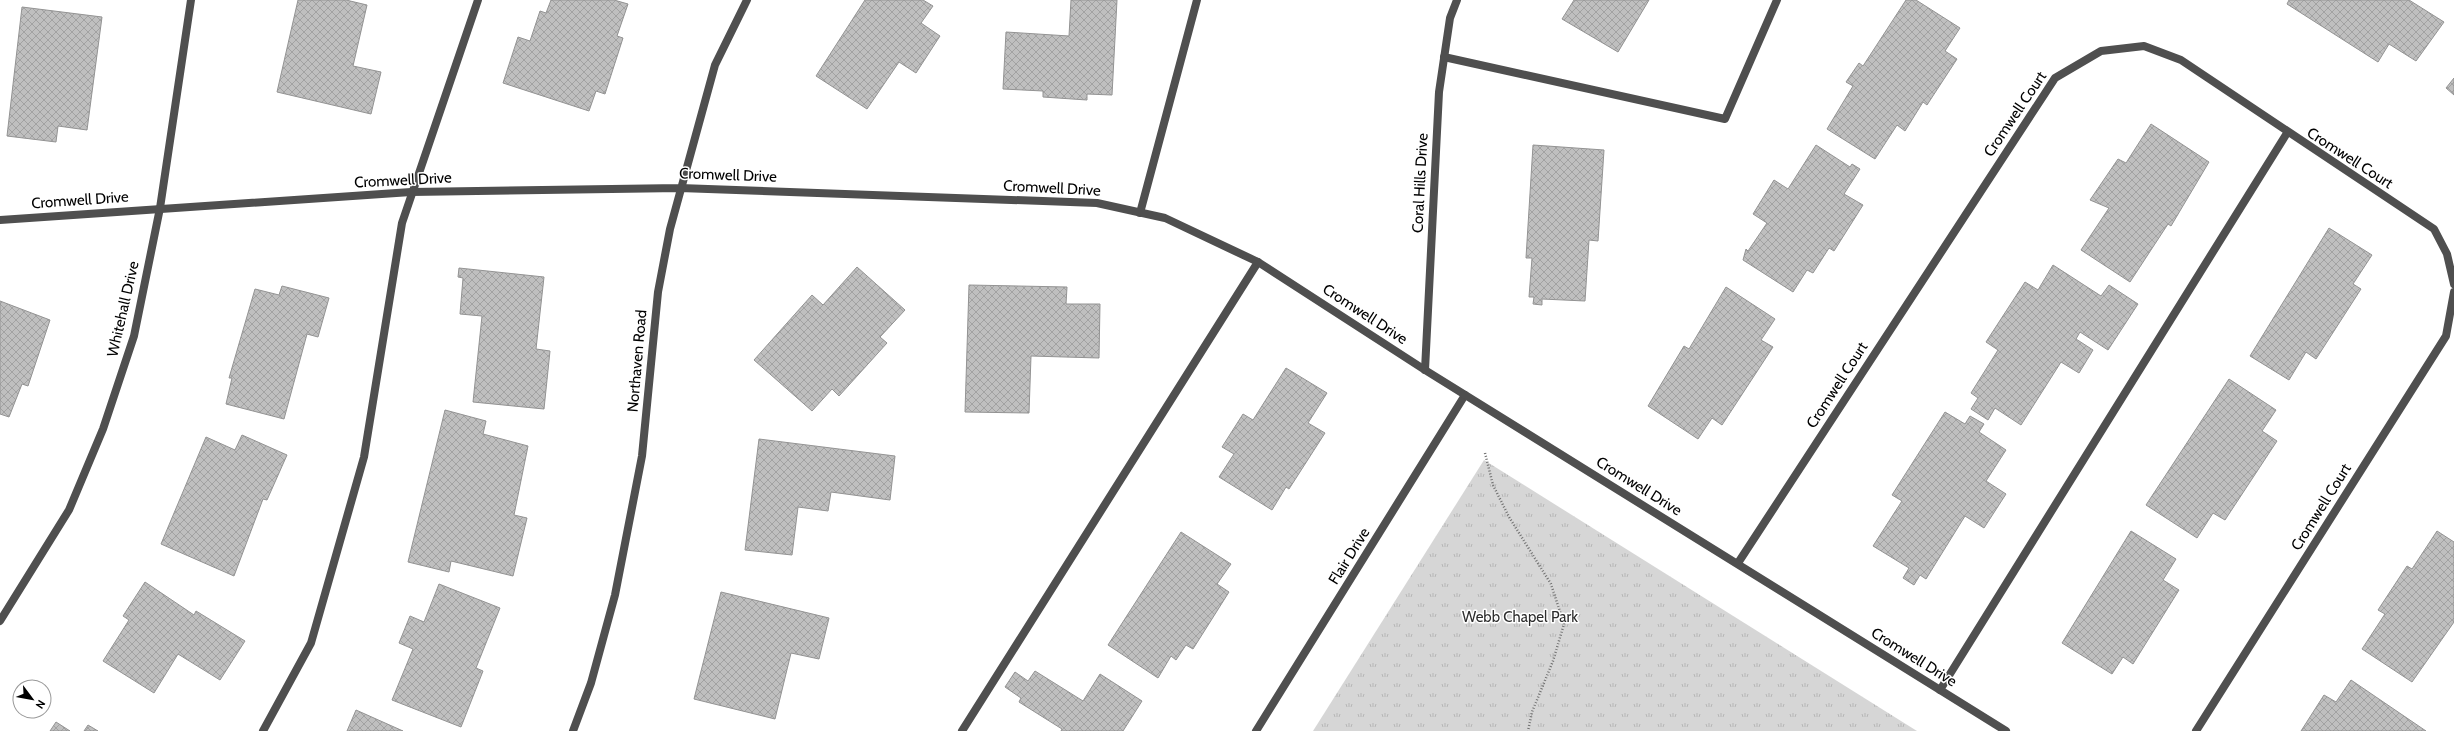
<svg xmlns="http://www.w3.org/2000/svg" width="2454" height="731" viewBox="0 0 2454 731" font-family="Cabin,sans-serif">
<defs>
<pattern id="grass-tufts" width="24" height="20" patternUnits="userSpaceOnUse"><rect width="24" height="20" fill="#d6d6d6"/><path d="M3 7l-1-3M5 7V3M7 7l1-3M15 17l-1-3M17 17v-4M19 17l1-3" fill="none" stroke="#b6b6b6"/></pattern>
<pattern id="building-cross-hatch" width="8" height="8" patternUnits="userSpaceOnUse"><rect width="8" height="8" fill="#bfbfbf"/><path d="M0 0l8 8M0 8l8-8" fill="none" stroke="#a2a2a2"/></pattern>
</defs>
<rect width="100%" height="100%" fill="#fff"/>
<path fill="url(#grass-tufts)" d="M1484,460l433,271h-604z"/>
<path fill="url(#building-cross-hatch)" stroke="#939393" d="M298,0h48l21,5 -14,61 28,6 -10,42 -94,-22z
M551,0h63l14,4 -11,32 6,2 -18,56 -9,-3 -7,20 -86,-28 15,-46 12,4 10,-30 6,2z
M865,0h58l10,6 -12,17 19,13 -24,37 -17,-11 -32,47 -51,-33z
M1071,0h46l-5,95 -25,-1v6l-44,-3v-6l-40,-2 3,-57 63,4z
M1574,0h75l-31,52 -56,-33z
M1906,0h10l44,28 -15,23 12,8 -30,46 -4,-3 -18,29 -8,-6 -22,34 -48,-30 26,-43 -7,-4 13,-19 4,3z
M2289,0h120l35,22 -28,39 -27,-17 -11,18 -91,-58z
M22,7l80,10 -15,113 -29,-4 -2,16 -49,-6z
M2454,78v17l-8,-7z
M2151,124l58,38 -38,64 -3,-2 -38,58 -49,-32 28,-42 -19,-8 28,-41 8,4z
M1533,145l71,5 -6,91 -9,-1 -4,61 -43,-2v6l-9,-1 1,-7h-5l3,-39h-6z
M1816,145l34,22 2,-3 8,5 -16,25 19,11 -29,46 -5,-3 -16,25 -6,-3 -14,22 -50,-32 3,-11 2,2 19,-28 -14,-9 21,-34 14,9z
M2329,228l43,27 -19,29 8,5 -45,70 -10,-7 -17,28 -39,-24z
M2053,265l48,31 8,-11 29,19 -30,46 -28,-18 -4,7 17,11 -14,23 -18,-11 -40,63 -26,-17 -7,12 -17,-11 7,-11 -7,-5 27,-43 -12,-8 39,-60 13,8z
M857,267l48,43 -25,27 7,6 -48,53 -7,-7 -20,22 -58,-51 58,-65 11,10z
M459,268l85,9 -8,72 14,2 -6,58 -71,-7 9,-86 -22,-2 3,-36 -5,-1z
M969,285l98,2 -1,17h34l-1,54 -68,-2 -2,57 -64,-1z
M282,286l47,12 -11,39 -11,-3 -23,85 -58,-15 6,-26h-3l26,-89 24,6z
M1726,287l49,32 -14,21 12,7 -51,78 -10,-7 -14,21 -50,-33 36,-60 5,3z
M0,301l50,19 -22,66 -6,-2 -13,33 -9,-3z
M1286,368l41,25 -19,30 17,10 -36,56 -3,-2 -14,23 -53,-33 15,-23 -12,-7 21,-33 10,6z
M2229,379l47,31 -14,21 15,10 -52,79 -12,-7 -16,25 -51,-33z
M445,410l41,11 -3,13 45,12 -14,69 13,3 -14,58 -62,-15 -2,11 -41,-10z
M1945,412l20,12 5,-8 14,8 -5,8 27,18 -20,31 20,13 -22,34 -19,-12 -39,63 -6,-4 -6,10 -11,-7 6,-10 -36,-22 29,-45 -10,-6z
M242,435l45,20 -20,45 -4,-1 -29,77 -73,-32 45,-107 29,13z
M759,439l136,17 -5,44 -59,-8 -3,19 -30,-4 -6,48 -47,-5z
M2131,531l45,28 -13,21 16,10 -46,74 -10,-7 -11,17 -50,-31z
M2437,531l17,11v80l-42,60 -50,-33 23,-35 -7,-4 29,-44 5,3z
M1181,532l50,32 -14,20 12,8 -36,57 -7,-4 -10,15 -5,-4 -13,22 -50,-33z
M145,582l49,33 2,-4 49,30 -25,39 -42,-26 -24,39 -51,-32 26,-41 -6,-4z
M439,584l61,24 -24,60 7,3 -22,56 -69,-27 21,-51 -14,-6 11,-27 14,6z
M721,592l108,26 -10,41 -28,-6 -16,66 -81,-20z
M1035,671l48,30 17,-27 42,27 -19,30h-62l1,-2 -43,-27 2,-4 -16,-11 10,-15 13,9z
M2351,680l75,51h-125l23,-36 12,7z
M356,710l47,21h-56z
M56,722l14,9h-20z
M88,725l10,6h-14z"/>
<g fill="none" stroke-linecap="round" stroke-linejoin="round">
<path stroke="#717171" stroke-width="2.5" stroke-dasharray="1 2" stroke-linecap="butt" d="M1485,453l8,32 16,32 42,67 13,40 -11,37 -21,51 -4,19"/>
<path stroke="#4f4f4f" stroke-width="8" d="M1444,57l281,62 52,-119
M1140,213l57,-213
M1940,690l347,-557
M263,731l48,-88 53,-186 38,-234 76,-223
M962,731l296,-469"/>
<path stroke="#4f4f4f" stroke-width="8" d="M1425,370l14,-278 11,-74 7,-18
M1738,563l317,-485 46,-27 43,-5 37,14 253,169 13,25 7,30
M0,621l69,-111 34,-81 31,-93 26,-128 31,-208
M1256,731l209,-336
M2196,731l250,-395 8,-44"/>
<path stroke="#4f4f4f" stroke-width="8" d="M0,220l411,-28 269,-4 417,15 68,15 93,44 167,108 581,361
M573,731l18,-48 24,-88 27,-139 16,-164 12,-63 45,-164 32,-65"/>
</g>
<g text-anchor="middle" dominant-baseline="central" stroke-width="3" stroke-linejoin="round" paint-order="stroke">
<g font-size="15" fill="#000" stroke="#fff">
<text transform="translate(2015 114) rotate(-56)">Cromwell Court</text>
<text transform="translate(2350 158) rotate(33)">Cromwell Court</text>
<text transform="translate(728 175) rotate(2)">Cromwell Drive</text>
<text transform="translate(403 180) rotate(-3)">Cromwell Drive</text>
<text transform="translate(1420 183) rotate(-87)">Coral Hills Drive</text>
<text transform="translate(1052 188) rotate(3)">Cromwell Drive</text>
<text transform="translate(80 200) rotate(-4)">Cromwell Drive</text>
<text transform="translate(123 309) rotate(-77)">Whitehall Drive</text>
<text transform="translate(1365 314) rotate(33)">Cromwell Drive</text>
<text transform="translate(637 361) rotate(-85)">Northaven Road</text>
<text transform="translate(1837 385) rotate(-57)">Cromwell Court</text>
<text transform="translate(1639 486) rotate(32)">Cromwell Drive</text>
<text transform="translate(2321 507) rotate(-58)">Cromwell Court</text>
<text transform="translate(1349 556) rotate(-58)">Flair Drive</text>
<text transform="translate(1914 657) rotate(32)">Cromwell Drive</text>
</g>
<g font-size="15" fill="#2d2d2d" stroke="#fff">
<text x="1520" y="617">Webb Chapel Park</text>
</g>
</g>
<g transform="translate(32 699) rotate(122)"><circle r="19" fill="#ffffff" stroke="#999999"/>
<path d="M0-3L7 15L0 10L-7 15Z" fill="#000000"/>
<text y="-6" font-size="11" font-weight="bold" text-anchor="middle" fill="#000000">N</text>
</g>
</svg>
